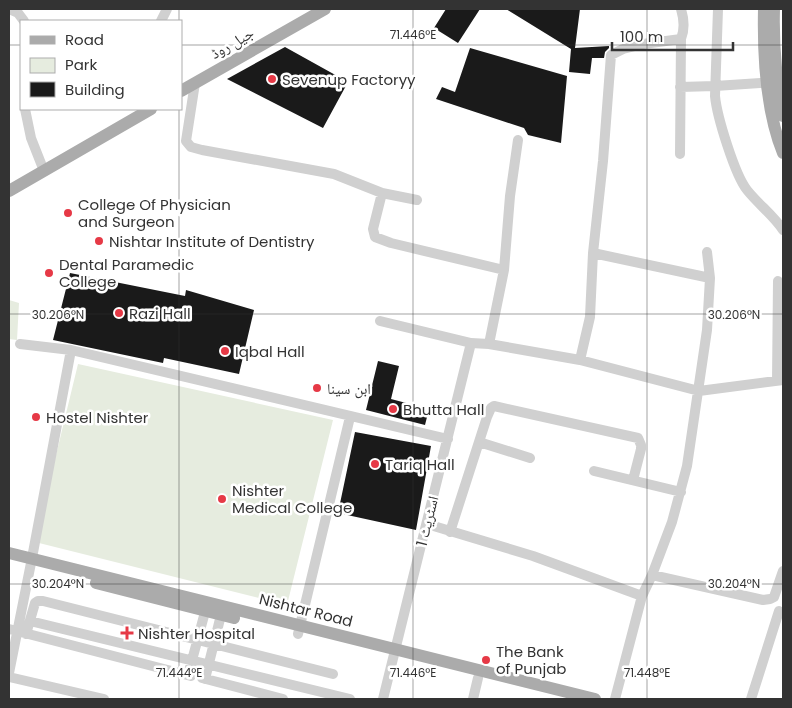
<svg xmlns="http://www.w3.org/2000/svg" width="792" height="708" viewBox="0 0 792 708" font-family="Poppins,'Noto Naskh Arabic',sans-serif">
<rect width="100%" height="100%" fill="#fff"/>
<path fill="#e6ecdf" d="M9,300l10,3 -2,37 -8,-1z
M78,364l255,56 -46,185 -252,-63z"/>
<path fill="#1a1a1a" d="M446,9h34l-22,34 -24,-15z
M506,9h74l-5,39 34,-2v2l-4,4 -1,6h-12l-2,16 -21,-2 2,-23z
M285,47l63,35 -25,46 -96,-49z
M470,48l97,28 -6,67 -33,-8 -4,-7 -88,-29 6,-12 13,5z
M70,273l115,23 1,-6 68,20 -15,64 -75,-16 -1,5 -110,-23z
M378,361l21,5 -8,33 38,10 -4,16 -59,-15z
M355,432l76,14 -15,84 -78,-17z"/>
<g fill="none" stroke-linecap="round" stroke-linejoin="round">
<path stroke="#d0d0d0" stroke-width="10" d="M9,9l9,4 6,8
M718,9l-3,87c2,21 20,79 32,94 12,15 26,25 36,40
M161,21l6,-12
M195,83l-9,58 5,6 11,3 132,24 48,19 35,7
M680,87l35,-1 59,-4
M25,109l6,29 13,33
M680,154l1,-115
M382,193l-9,36 2,8 16,6 113,27
M593,253l117,25
M380,321l91,22 18,1 91,16 119,31 84,-11
M20,344l51,6 377,89
M489,344l15,-74 6,-74 8,-56
M580,360l10,-43 3,-64 10,-92 8,-106 12,-6 20,-5 38,-5c4,-10 3,-20 0,-30
M777,381l1,-100
M479,442l51,16
M594,471l87,21
M427,524l106,32 109,40
M450,532l37,-115 4,-9 3,-2 144,32 3,7v4l-8,31
M652,575l111,25 7,-1 4,-2 9,-26
M30,621l320,78
M9,629l182,47
M26,634l9,-31 3,-2h5l290,73
M298,634l52,-217
M9,673l23,-115 39,-208
M188,675l17,-63 1,-9
M9,677l95,22
M202,678l81,21
M205,679l16,-64
M383,699l88,-356
M473,699l5,-21
M615,699l27,-103 10,-21 20,-53 15,-56 20,-136 3,-52 -3,-26
M751,699l28,-88"/>
<path stroke="#ababab" stroke-width="12" d="M764,9c-1,45 2,102 19,144
M774,9c-1,36 2,71 9,107
M181,91l144,-82
M9,191l142,-82
M9,553l586,146
M96,583l138,35"/>
</g>
<path fill="none" stroke="#333" stroke-width="1" stroke-opacity="0.45" d="M179,9v12M413,9v690M647,9v690M9,45h12M181,45h602M179,109v590M9,314h774M9,584h774"/>
<g fill="#e63946" stroke="#fff" stroke-width="2">
<circle cx="272" cy="79" r="5"/>
<circle cx="68" cy="213" r="5"/>
<circle cx="99" cy="241" r="5"/>
<circle cx="49" cy="273" r="5"/>
<circle cx="119" cy="313" r="5"/>
<circle cx="225" cy="351" r="5"/>
<circle cx="317" cy="388" r="5"/>
<circle cx="393" cy="409" r="5"/>
<circle cx="36" cy="417" r="5"/>
<circle cx="375" cy="464" r="5"/>
<circle cx="222" cy="499" r="5"/>
<path d="M124.5 625.5h5v5h5v5h-5v5h-5v-5h-5v-5h5z"/>
<circle cx="486" cy="660" r="5"/>
</g>
<g text-anchor="middle" dominant-baseline="central" stroke-width="5" stroke-linejoin="round" paint-order="stroke">
<g font-size="15" fill="#333" stroke="#fff">
<text transform="translate(232 43) rotate(-30)">جیل روڈ</text>
<text transform="translate(427 521) rotate(-76)">اسٹریٹ 1</text>
<text transform="translate(306 610) rotate(14)">Nishtar Road</text>
</g>
<g font-size="15" fill="#333" stroke="#fff" text-anchor="start">
<text x="282" y="79">Sevenup Factoryy</text>
<text x="78" y="204">College Of Physician<tspan x="78" dy="17">and Surgeon</tspan></text>
<text x="109" y="241">Nishtar Institute of Dentistry</text>
<text x="59" y="264">Dental Paramedic<tspan x="59" dy="17">College</tspan></text>
<text x="129" y="313">Razi Hall</text>
<text x="235" y="351">Iqbal Hall</text>
<text x="327" y="388">ابن سینا</text>
<text x="403" y="409">Bhutta Hall</text>
<text x="46" y="417">Hostel Nishter</text>
<text x="385" y="464">Tariq Hall</text>
<text x="232" y="490">Nishter<tspan x="232" dy="17">Medical College</tspan></text>
<text x="138" y="633">Nishter Hospital</text>
<text x="496" y="651">The Bank<tspan x="496" dy="17">of Punjab</tspan></text>
</g>
</g>
<g font-size="12" text-anchor="middle" fill="#333" stroke="#fff" stroke-width="5" stroke-linejoin="round" paint-order="stroke">
<text x="413" y="39">71.446°E</text>
<text x="58" y="319">30.206°N</text>
<text x="734" y="319">30.206°N</text>
<text x="58" y="588">30.204°N</text>
<text x="734" y="588">30.204°N</text>
<text x="179" y="677">71.444°E</text>
<text x="413" y="677">71.446°E</text>
<text x="647" y="677">71.448°E</text>
</g>
<rect width="792" height="708" fill="none" stroke="#333333" stroke-width="20"/>
<rect x="20" y="20" width="162" height="90" fill="#ffffff" stroke="#adadad"/>
<rect x="30" y="36" width="25" height="8" fill="#ababab" stroke="#adadad"/>
<text x="65" y="45" font-size="15" fill="#333333">Road</text>
<rect x="30" y="58" width="25" height="15" fill="#e6ecdf" stroke="#adadad"/>
<text x="65" y="70" font-size="15" fill="#333333">Park</text>
<rect x="30" y="82" width="25" height="15" fill="#1a1a1a" stroke="#adadad"/>
<text x="65" y="95" font-size="15" fill="#333333">Building</text>
<path d="M612 42v8h121v-8" fill="none" stroke="#333333" stroke-width="2.5"/>
<text x="620" y="42" font-size="15" fill="#333333" stroke="#ffffff" stroke-width="4" paint-order="stroke">100 m</text>
</svg>
